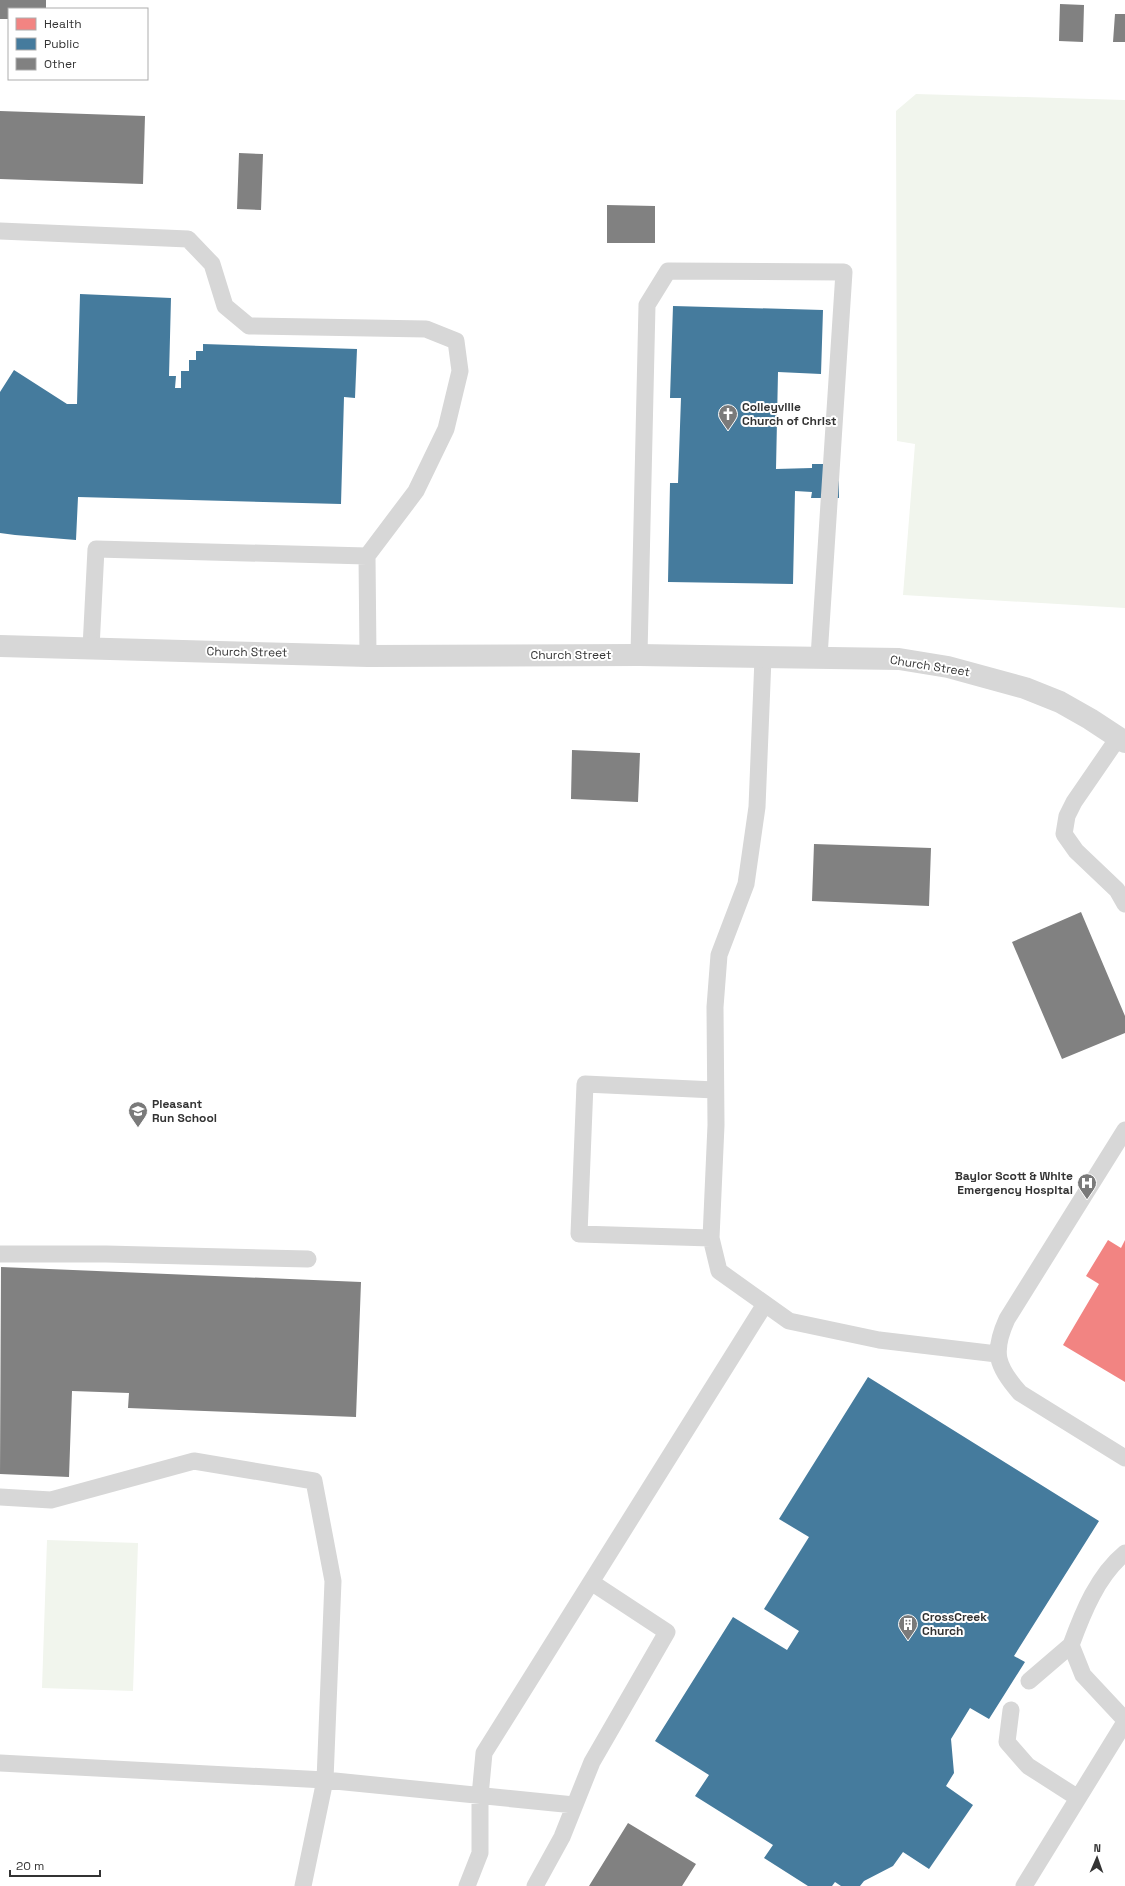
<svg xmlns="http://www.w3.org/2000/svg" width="1125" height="1886" viewBox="0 0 1125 1886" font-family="'Space Grotesk',sans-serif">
<rect width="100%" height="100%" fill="#fff"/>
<path fill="#f1f5ed" d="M916,94l209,6v508l-222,-13 12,-151 -18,-3 -1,-330z
M47,1540l91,3 -5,148 -91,-3z"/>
<path fill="#f28482" d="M1108,1240l13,8 4,-8v142l-62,-37 36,-61 -13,-8z"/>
<path fill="#457b9d" d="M80,294l91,4 -2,78h7l-1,12h6v-17h8v-11h7v-9h7v-7l154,5 -2,49 -11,-1 -3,107 -263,-7 -2,43 -61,-5 -15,-2v-141l14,-22 53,34h10z
M673,306l150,4 -2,64 -43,-2 -2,97 36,-1v-4h27v34h-28l1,-6 -17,-1 -2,93 -125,-2 2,-99h8l3,-85h-11z
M868,1377l231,144 -85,135 11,6 -36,57 -19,-11 -19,31 3,34 -8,13 27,19 -44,64 -26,-17 -10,14 -29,15 -4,5h-19l-6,-4 -3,4h-24l-44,-28 9,-13 -78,-49 14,-21 -54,-34 78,-124 54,33 12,-19 -35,-22 45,-72 -30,-18z"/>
<path fill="#818181" d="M0,0h46v9h-37v10h-9z
M1060,4l24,1 -1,37 -24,-1z
M1115,14h10v28h-12z
M0,111l145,5 -2,68 -143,-5z
M239,153l24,1 -2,56 -24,-1z
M607,205l48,1v37h-48z
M572,750l68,3 -2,49 -67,-3z
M814,844l117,4 -2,58 -117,-5z
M1081,912l44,104v17l-63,26 -50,-117z
M1,1267l360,15 -5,135 -228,-9 1,-15 -57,-2 -3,86 -69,-3z
M628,1823l68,41 -14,22h-93z"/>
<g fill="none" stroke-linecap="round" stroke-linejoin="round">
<path stroke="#d7d7d7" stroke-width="17" d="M0,231l188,8 24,25 13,42 24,20 177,3 30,12 4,30 -14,58 -30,62 -49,65
M91,648l5,-99 271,7 1,100
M639,655l8,-350 21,-34 176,1 -25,385
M763,658l-6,149 -11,77 -27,71 -4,52 1,118 -5,113 8,33 70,50 90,19 118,14
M1118,738l-44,64 -7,14 -3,18 12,17 41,39 8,14
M1125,1130l-118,189c-15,33 -11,47 13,74l105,65
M711,1238l-132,-4 6,-150 130,6
M0,1254h106l202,5
M0,1497l51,3 143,-39 120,20 19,100 -8,199 -22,106
M1125,1553c-27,22 -42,59 -54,92l12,30 42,45
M1029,1681l42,-36
M1011,1710l-4,32 21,24 50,32
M0,1763l325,17 249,25
M467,1886l13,-33v-57l4,-43 281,-449
M535,1886l27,-49 30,-75 75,-130 -76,-50
M1024,1886l101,-164"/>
<path stroke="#d7d7d7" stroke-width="22" d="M0,646l368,10 271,-1 260,4 49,8 77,21 35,14 30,17 35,23"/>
</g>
<defs>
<symbol id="church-pin" viewBox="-11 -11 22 30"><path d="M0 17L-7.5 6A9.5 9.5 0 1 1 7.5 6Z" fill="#7a7a7a" stroke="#fff"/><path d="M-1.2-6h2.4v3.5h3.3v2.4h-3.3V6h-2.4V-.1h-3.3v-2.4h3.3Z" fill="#fff"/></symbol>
<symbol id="school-pin" viewBox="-11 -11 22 30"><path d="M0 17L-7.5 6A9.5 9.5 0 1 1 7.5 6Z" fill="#7a7a7a" stroke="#fff"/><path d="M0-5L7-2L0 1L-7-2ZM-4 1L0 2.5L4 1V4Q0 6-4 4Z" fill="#fff"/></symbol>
<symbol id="hospital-pin" viewBox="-11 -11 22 30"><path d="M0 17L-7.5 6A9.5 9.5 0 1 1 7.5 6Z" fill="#7a7a7a" stroke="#fff"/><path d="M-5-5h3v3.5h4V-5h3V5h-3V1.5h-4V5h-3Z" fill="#fff"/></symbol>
<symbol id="building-pin" viewBox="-11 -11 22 30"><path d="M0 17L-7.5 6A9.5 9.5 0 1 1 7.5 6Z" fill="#7a7a7a" stroke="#fff"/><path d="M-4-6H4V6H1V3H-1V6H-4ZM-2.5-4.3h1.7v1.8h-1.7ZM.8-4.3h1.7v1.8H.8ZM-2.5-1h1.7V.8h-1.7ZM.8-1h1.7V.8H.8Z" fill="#fff"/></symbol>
</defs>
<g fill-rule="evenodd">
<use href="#church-pin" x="717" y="403" width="22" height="30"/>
<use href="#school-pin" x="127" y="1100" width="22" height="30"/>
<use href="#hospital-pin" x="1076" y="1172" width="22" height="30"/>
<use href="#building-pin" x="897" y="1613" width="22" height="30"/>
</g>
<g text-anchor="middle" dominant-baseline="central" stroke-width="4" stroke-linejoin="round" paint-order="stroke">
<g font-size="12" font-weight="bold" fill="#333" stroke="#fff" text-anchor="start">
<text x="742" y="407">Colleyville<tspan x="742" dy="14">Church of Christ</tspan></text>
<text x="152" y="1104">Pleasant<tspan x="152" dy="14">Run School</tspan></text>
<text x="1073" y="1176" text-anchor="end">Baylor Scott &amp; White<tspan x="1073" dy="14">Emergency Hospital</tspan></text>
<text x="922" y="1617">CrossCreek<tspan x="922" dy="14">Church</tspan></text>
</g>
<g font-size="12" fill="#333" stroke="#fff">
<text transform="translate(247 652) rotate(1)">Church Street</text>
<text x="571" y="655">Church Street</text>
<text transform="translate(930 666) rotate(9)">Church Street</text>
</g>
</g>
<rect x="8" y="8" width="140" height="72" fill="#ffffff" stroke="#adadad"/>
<rect x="16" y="18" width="20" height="12" fill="#f28482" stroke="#adadad"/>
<text x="44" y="28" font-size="12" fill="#333333">Health</text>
<rect x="16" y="38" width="20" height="12" fill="#457b9d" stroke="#adadad"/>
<text x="44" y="48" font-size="12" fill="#333333">Public</text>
<rect x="16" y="58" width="20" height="12" fill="#818181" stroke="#adadad"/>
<text x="44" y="68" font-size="12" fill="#333333">Other</text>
<g transform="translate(1097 1858) rotate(2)" stroke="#ffffff" stroke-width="3" paint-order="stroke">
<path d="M0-3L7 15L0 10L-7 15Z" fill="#333333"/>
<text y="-6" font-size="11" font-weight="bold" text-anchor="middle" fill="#333333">N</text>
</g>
<path d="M10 1870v6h90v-6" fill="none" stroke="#333333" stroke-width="2"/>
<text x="16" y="1870" font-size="12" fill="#333333" stroke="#ffffff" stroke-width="3" paint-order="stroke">20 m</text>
</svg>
